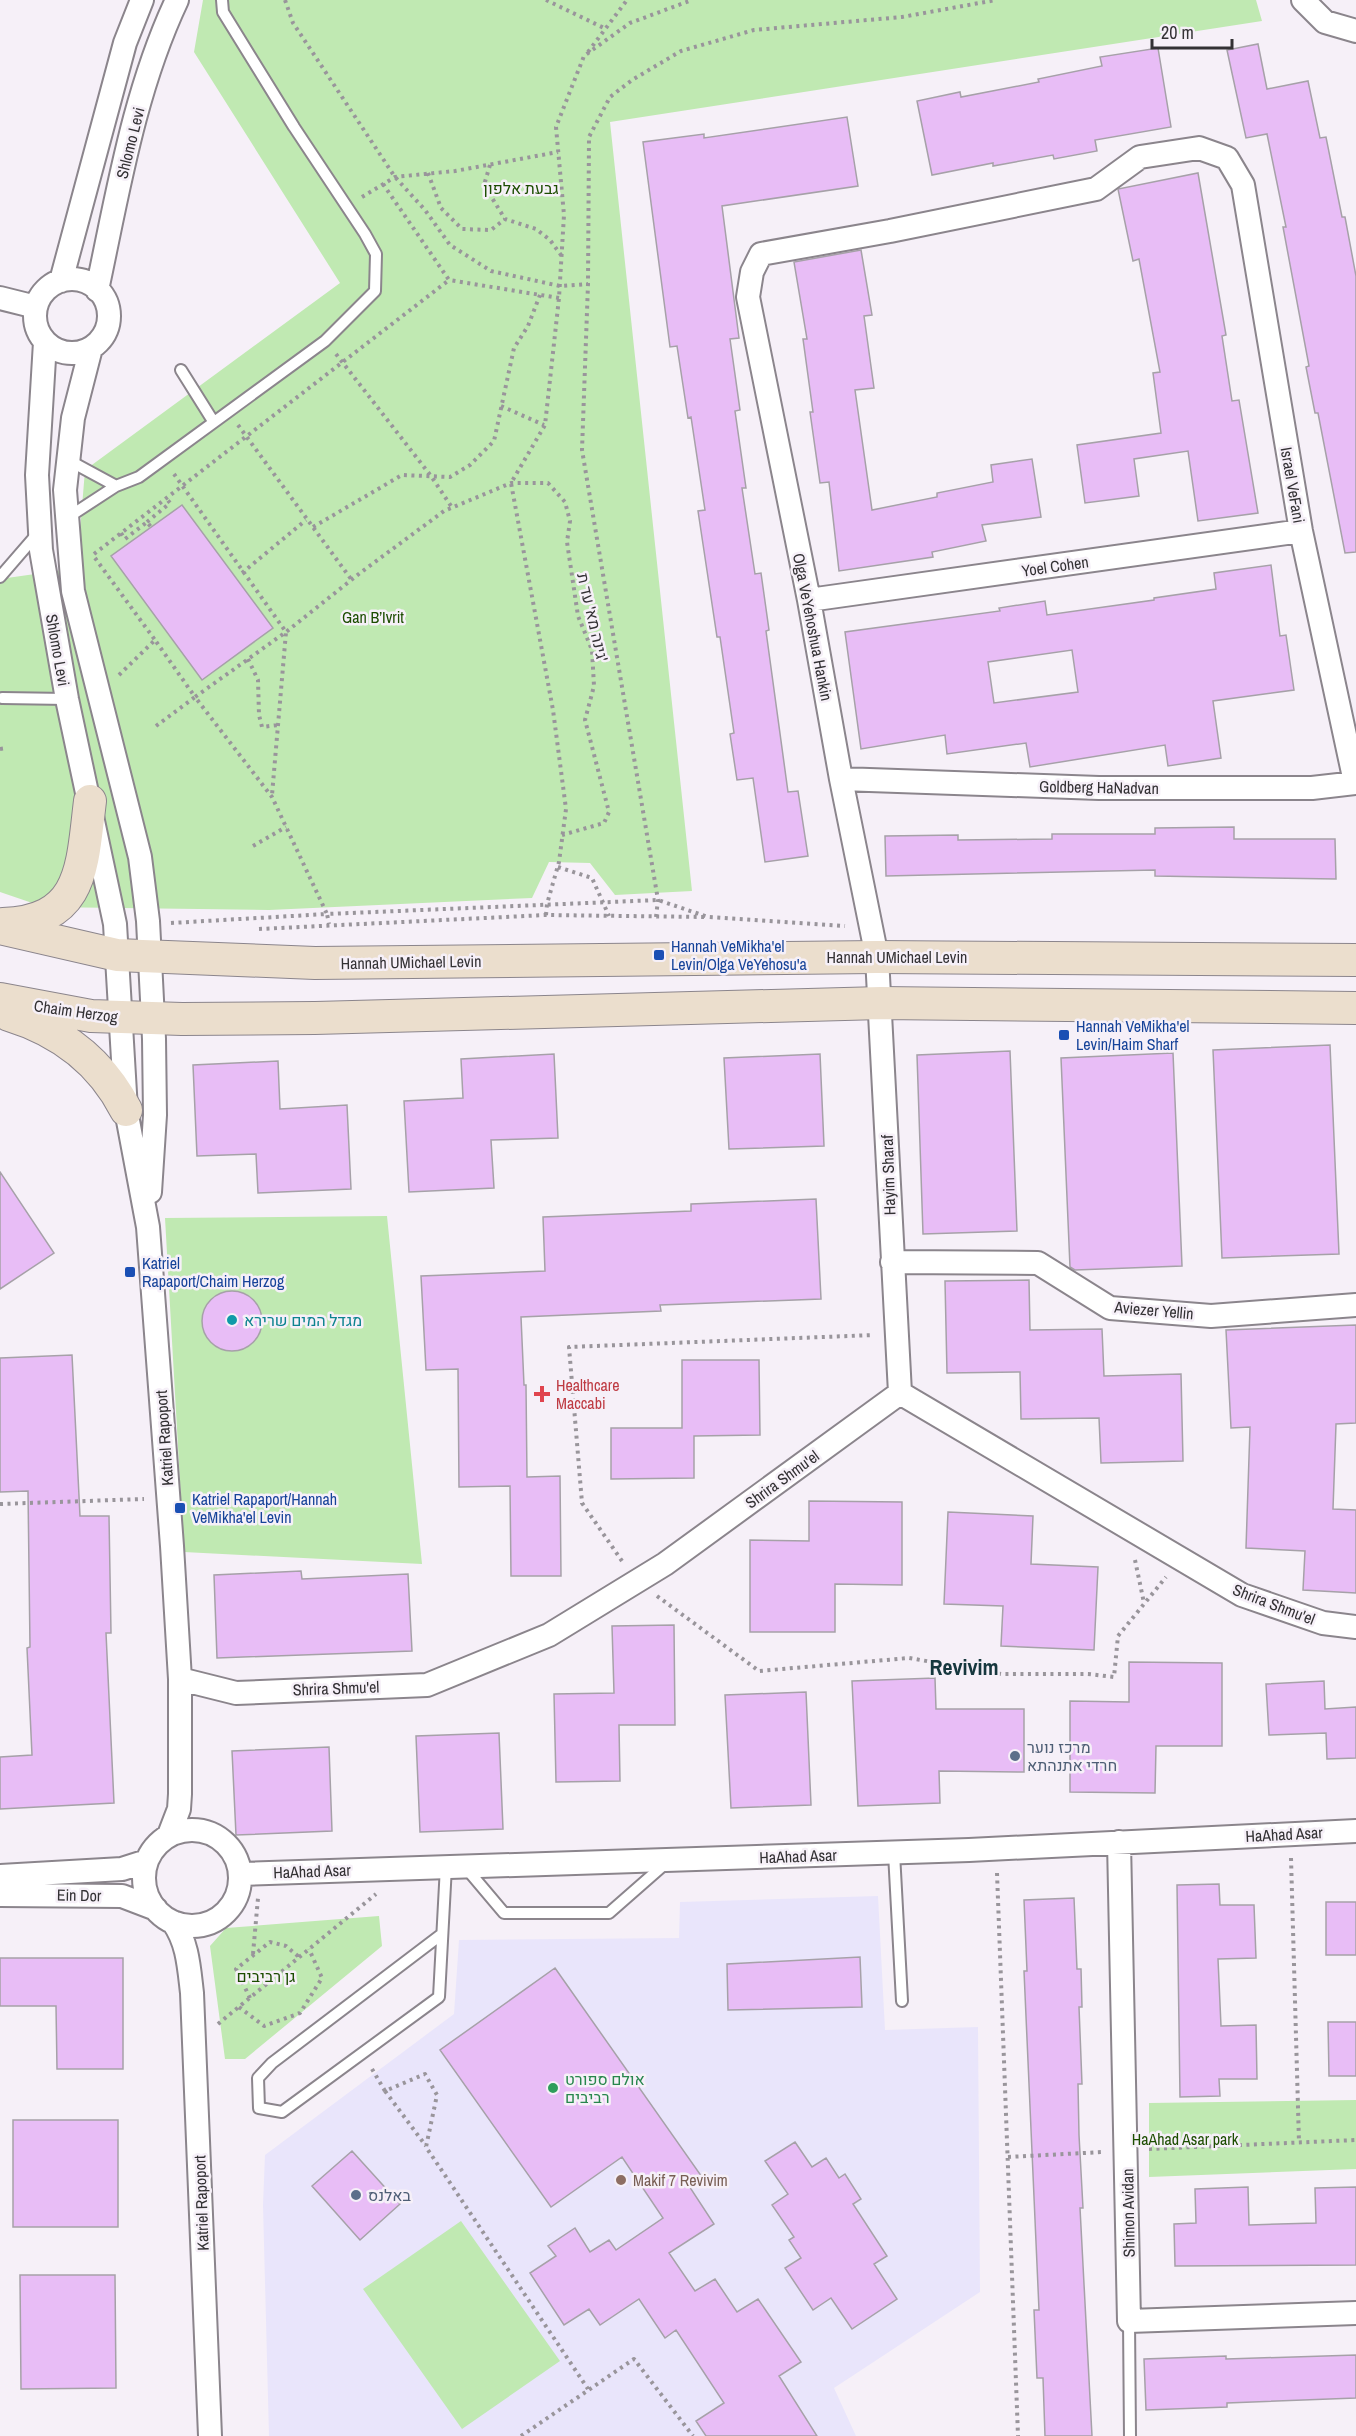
<svg xmlns="http://www.w3.org/2000/svg" width="1356" height="2436" viewBox="0 0 1356 2436" font-family="'Archivo Narrow',Heebo,sans-serif">
<rect width="100%" height="100%" fill="#f6f0f8"/>
<path fill="#e9e5fb" d="M878,1896l7,134 93,-3 2,265 -146,96 22,48h-587l-6,-231 2,-50 189,-141 5,-74 220,-2 1,-36z"/>
<path fill="#c0e9b2" d="M203,0h1053l6,21 -652,101 82,769 -77,4 -25,-32 -41,-1 -17,36 -263,12 -225,-3 -44,-15v-313l77,-11 8,-98 255,-187 -146,-231z
M387,1216l35,348 -238,-12 -19,-334z
M379,1916l3,30 -137,113h-20l-15,-113 16,-18z
M1356,2100v69l-207,8v-74z
M461,2221l99,140 -98,68 -99,-140z"/>
<path fill="#e8bdf6" stroke="#a6a1a8" stroke-width="1.5" fill-rule="evenodd" d="M1258,44l9,45 41,-8 12,57 6,-1 16,80h3l11,59v276l-11,1 -27,-140h-3l-9,-46 3,-1 -26,-139h3l-19,-93 -21,4 -19,-88z
M1158,48l13,79 -76,13 2,11 -43,8 -1,-4 -60,11v-3l-61,12 -15,-74 43,-9 1,5 78,-15 -1,-3 64,-13 -2,-9z
M847,117l11,69 -136,20 17,132 -9,1 10,71 -5,1 11,77h-4l13,86 6,-1 8,57 -3,1 22,161 10,-1 10,65 -43,6 -12,-84 -16,2 -7,-46 4,-1 -14,-96h-3l-19,-126 7,-1 -14,-93 -3,1 -11,-72 -7,1 -27,-205 61,-8v4z
M1198,173l28,162 -4,1 10,65 7,-1 19,113 -60,8 -10,-70 -54,8 5,37 -54,7 -8,-58 84,-12 -8,-60 7,-1 -21,-113 -6,2 -15,-72z
M861,250l11,65 -8,1 10,72 -19,2 17,120 65,-13v-4l56,-11 -2,-17 41,-6 9,58 -59,8 4,16 -54,11 1,5 -94,14 -10,-89 -9,1 -10,-71h3l-10,-73h4l-13,-77z
M182,505l91,123 -71,52 -91,-124z
M1271,565l9,71 6,-1 8,55 -81,11 8,57 -53,8 -3,-21 -135,22 -4,-24 -79,11 -2,-19 -84,14 -16,-117 155,-21 -1,-3 46,-7 2,14 107,-15v-2l62,-9 -2,-16zM1072,650l6,42 -84,11 -6,-41z
M1234,827v12h101l1,40 -181,-3v-6l-269,6 -1,-40 73,-1v5l94,-1v-5h103v-6z
M1330,1045l9,209 -117,4 -9,-208z
M1010,1051l7,180 -94,3 -6,-179z
M1173,1053l9,213 -107,4 -5,-3 -9,-209z
M554,1054l4,84 -67,2 3,48 -85,4 -5,-91 59,-3 -2,-39z
M820,1054l4,92 -95,3 -5,-91z
M278,1061l2,48 67,-4 4,84 -93,4 -2,-39 -59,2 -4,-91z
M0,1172l54,81 -54,36z
M816,1199l5,100 -161,6 1,6 -140,6 3,68h2l1,92 33,-1 1,100h-50l-1,-90 -51,1 -1,-118 -32,1 -5,-94 124,-5 -2,-54 148,-6v-7z
M1029,1280l1,50 72,-1 2,47 77,-2 2,87 -82,2 -2,-45 -78,1 -1,-47 -73,1 -2,-92z
M202 1321a30 30 0 1 1 60 0a30 30 0 1 1-60 0Z
M1356,1325v98l-20,1 -3,85 23,1v83l-53,-3 2,-39 -59,-3 4,-121 -19,1 -5,-98z
M72,1355l8,161h29l2,117h-5l8,170 -114,6v-52l32,-2 -5,-107 3,-1 -2,-156 -28,1v-134z
M682,1360h77l1,75 -66,1v42l-83,1v-51h71z
M809,1501l93,1v83l-67,-1v48h-85v-92l59,1z
M948,1512l85,4 -2,48 67,3 -4,83 -93,-4 2,-40 -59,-2z
M301,1571l1,8 106,-5 4,77 -195,7 -3,-83z
M674,1625l1,100h-56l1,56 -64,1 -2,-88 60,-1 -2,-67z
M1129,1662l93,1v83h-66l-1,47 -85,-1v-91l59,1z
M935,1678l1,31h88v63l-85,-1 1,32 -82,3 -6,-125z
M1324,1681l1,28 31,-2v51l-29,1 -1,-26 -57,2 -3,-51z
M806,1692l5,113 -80,3 -6,-113z
M499,1733l4,96 -83,3 -4,-96z
M329,1747l3,84 -96,4 -4,-84z
M1219,1884l1,21h34l2,53 -38,1 3,67 35,-1 1,54h-38l1,17 -40,1 -3,-212z
M1074,1898l3,71h4l1,38h-3l3,77h-4l1,51 4,73h-3l12,228h-47l-2,-58h-6l-3,-68h5l-15,-339h3l-3,-71z
M1326,1902h30v53h-30z
M860,1957l2,50 -134,3 -1,-46z
M0,1958h123v111h-66l-1,-63h-56z
M555,1968l147,209 -13,9 25,38 -45,29 26,38 20,-12 22,33 21,-13 43,63 -22,14 38,60h-111l-10,-15 28,-18 -48,-73 -11,8 -26,-39 -39,26 -11,-16 -25,16 -34,-52 26,-17 -8,-10 27,-18 15,24 19,-12 7,10 47,-32 -41,-61 -71,50 -111,-157z
M1328,2022h28v54h-27z
M13,2120h105v107h-105z
M795,2142l17,25 14,-9 13,20 6,-4 16,25 -8,5 34,52 -13,8 23,35 -45,30 -21,-31 -18,12 -28,-42 16,-10 -12,-18 5,-3 -22,-32 16,-11 -23,-33z
M352,2151l48,53 -40,36 -48,-54z
M1248,2187l1,38 67,-2 -1,-35 41,-1v78l-181,1 -1,-42 22,-1 -1,-34z
M20,2275h95l1,113 -95,1z
M1356,2355v43l-129,5v4l-81,3 -2,-51 82,-3v3z"/>
<g fill="none" stroke-linecap="round" stroke-linejoin="round">
<defs>
<path id="lane" d="M181,370l32,51
M68,460l48,26
M67,518l49,-32 23,-9 186,-136 50,-50 1,-37 -11,-20 -71,-107 -71,-115 -1,-12
M0,577l38,-44
M2,698l65,1
M894,1853l8,148
M466,1868l38,45h105l57,-50
M442,1934l-170,129 -14,15 1,30 23,4 157,-115 7,-131
M1129,2321l1,115"/>
<path id="street" d="M1303,0l22,22 31,9
M35 316a37 37 0 1 1 74 0a37 37 0 1 1-74 0Z
M61,281l64,-238 17,-43
M97,290c21,-98 37,-199 80,-290
M0,298l36,9
M45,342l-8,133 4,75 26,149 48,225 11,186 22,117 24,319 8,133v115l-1,15 -10,26
M91,348l-18,70 -8,72 8,101 67,266 8,64 6,118 1,76 -5,77
M809,600l492,-69
M841,779l258,9h213l44,-5
M892,1262l146,1 72,45 101,8 145,-11
M900,1393l-23,-436 -36,-178 -32,-179 -61,-303 4,-25 9,-18 129,-23 206,-42 44,-32 59,-9 28,10 16,27 58,346 54,251
M900,1393l342,202 81,28 33,4
M180,1679l56,14 191,-8 122,-50 116,-71 235,-171
M144 1878a48 48 0 1 1 96 0a48 48 0 1 1-96 0Z
M1119,1842l10,479 227,-8
M240,1874l729,-24 387,-19
M0,1876l122,-7 25,-8
M0,1895l122,1 34,13
M173,1922c15,21 16,46 19,71l18,443"/>
<path id="secondary" d="M3,924c81,-3 79,-58 87,-123
M0,928l117,27 198,8 562,-6 479,3
M0,999l91,17 91,3 133,-1 566,-15 475,5
M9,1015c52,16 92,46 117,95"/>
</defs>
<use href="#lane" stroke="#8b858c" stroke-width="14"/>
<use href="#street" stroke="#8b858c" stroke-width="26"/>
<use href="#secondary" stroke="#8b858c" stroke-width="34"/>
<path stroke="#99959b" stroke-width="4" stroke-dasharray="3 4.5" stroke-linecap="butt" d="M285,0l8,23 102,154 30,33 25,35 41,26 69,15 28,-2
M546,0l58,28
M588,52l39,-52
M490,165l-6,20 21,34 31,10 14,11 11,15
M428,173l13,35 21,21 29,1 14,-11
M383,184l66,96 110,18
M362,197l33,-20 60,-6 103,-19
M336,354l95,122 22,33
M501,406l43,19
M238,425l113,154
M174,474l112,158 -14,163
M147,522l23,-19 -4,-5
M313,527l89,-52 48,2 20,-12 24,-24 20,-93 14,-22 12,-31
M121,533l4,6 22,-17 4,5
M94,554l355,-274
M95,558l60,82
M242,573l64,-53
M248,659l10,21 1,35 3,12 16,-2
M119,675l36,-35 40,57 91,-65 74,-59 84,-62 67,-28h37l17,19 5,19 -3,21 11,74 14,34 2,36 -9,34 24,92 -5,11 -42,12
M156,726l39,-29 77,100 55,117 331,-14 50,17 137,9
M0,749l7,-1
M253,846l33,-19
M558,867l34,11 17,38
M546,915l1,-11 12,-42 7,-53 -13,-99 -42,-227 34,-58 14,-127 5,-83 -8,-88 28,-71 46,-33 62,-23
M656,917l2,-17 -76,-450 6,-166 1,-147 21,-40 22,-17 49,-29 73,-21 148,-13 94,-17
M171,923l156,-9 2,10
M259,929l287,-14 158,2
M0,1504l144,-5
M1135,1560l9,43
M622,1561l-40,-58 -13,-156 305,-12
M657,1596l102,75 150,-13 92,16h87l26,3 4,-41 48,-59
M1291,1858l8,285
M997,1873l21,563
M253,1954l5,-56
M250,1998l-14,-29 34,-27 16,4 13,11
M239,2007l25,19 36,-13 22,-35 -13,-29
M218,2024l158,-130
M372,2069l13,22 40,-17 12,21 -11,52 162,242
M385,2091l41,55
M1149,2149l207,-9
M1008,2157l95,-5
M521,2436l113,-77 59,77"/>
<use href="#lane" stroke="#fff" stroke-width="10"/>
<use href="#street" stroke="#fff" stroke-width="22"/>
<use href="#secondary" stroke="#ebdecd" stroke-width="32"/>
</g>
<g fill="#1a4fb4" stroke="#f6f0f8" stroke-width="2">
<rect x="653" y="949" width="12" height="12" rx="3"/>
<rect x="1058" y="1029" width="12" height="12" rx="3"/>
<rect x="124" y="1266" width="12" height="12" rx="3"/>
<rect x="174" y="1502" width="12" height="12" rx="3"/>
</g>
<circle fill="#0f9aa8" stroke="#f6f0f8" stroke-width="2" cx="232" cy="1320" r="6"/>
<path fill="#e0444e" stroke="#f6f0f8" stroke-width="2" d="M539 1385h6v6h6v6h-6v6h-6v-6h-6v-6h6z"/>
<g fill="#5c6f8a" stroke="#f6f0f8" stroke-width="2">
<circle cx="1015" cy="1756" r="6"/>
<circle cx="356" cy="2195" r="6"/>
</g>
<circle fill="#2e9e5b" stroke="#f6f0f8" stroke-width="2" cx="553" cy="2088" r="6"/>
<circle fill="#8d6e63" stroke="#f6f0f8" stroke-width="2" cx="621" cy="2180" r="6"/>
<g text-anchor="middle" dominant-baseline="central" stroke-width="5" stroke-linejoin="round" paint-order="stroke">
<g font-size="16" fill="#333134" stroke="#f6f0f8">
<text transform="translate(130 143) rotate(-76)">Shlomo Levi</text>
<text transform="translate(1293 485) rotate(80)">Israel VeFani</text>
<text transform="translate(1055 566) rotate(-8)">Yoel Cohen</text>
<text transform="translate(593 617) rotate(77)">גינה מא' עד ת'</text>
<text transform="translate(813 627) rotate(79)">Olga VeYehoshua Hankin</text>
<text transform="translate(58 650) rotate(80)">Shlomo Levi</text>
<text transform="translate(1099 787) rotate(1)">Goldberg HaNadvan</text>
<text x="897" y="957">Hannah UMichael Levin</text>
<text transform="translate(411 962) rotate(-1)">Hannah UMichael Levin</text>
<text transform="translate(76 1011) rotate(8)">Chaim Herzog</text>
<text transform="translate(888 1175) rotate(-92)">Hayim Sharaf</text>
<text transform="translate(1154 1310) rotate(5)">Aviezer Yellin</text>
<text transform="translate(164 1438) rotate(-94)">Katriel Rapoport</text>
<text transform="translate(782 1479) rotate(-36)">Shrira Shmu'el</text>
<text transform="translate(1274 1604) rotate(21)">Shrira Shmu'el</text>
<text transform="translate(336 1688) rotate(-2)">Shrira Shmu'el</text>
<text transform="translate(1284 1834) rotate(-3)">HaAhad Asar</text>
<text transform="translate(798 1856) rotate(-2)">HaAhad Asar</text>
<text transform="translate(312 1871) rotate(-2)">HaAhad Asar</text>
<text transform="translate(79 1895) rotate(1)">Ein Dor</text>
<text transform="translate(201 2203) rotate(-92)">Katriel Rapoport</text>
<text transform="translate(1128 2213) rotate(-91)">Shimon Avidan</text>
</g>
<g font-size="16" fill="#1c4d00" stroke="#f6f0f8">
<text x="521" y="188">גבעת אלפון</text>
<text x="373" y="617">Gan B’Ivrit</text>
<text x="266" y="1976">גן רביבים</text>
<text x="1185" y="2139">HaAhad Asar park</text>
</g>
<g font-size="16" fill="#164399" stroke="#f6f0f8" text-anchor="start">
<text x="671" y="946">Hannah VeMikha'el<tspan x="671" dy="18">Levin/Olga VeYehosu'a</tspan></text>
<text x="1076" y="1026">Hannah VeMikha'el<tspan x="1076" dy="18">Levin/Haim Sharf</tspan></text>
<text x="142" y="1263">Katriel<tspan x="142" dy="18">Rapaport/Chaim Herzog</tspan></text>
<text x="192" y="1499">Katriel Rapaport/Hannah<tspan x="192" dy="18">VeMikha'el Levin</tspan></text>
</g>
<g font-size="16" fill="#0d838f" stroke="#f6f0f8" text-anchor="start">
<text x="244" y="1320">מגדל המים שרירא</text>
</g>
<g font-size="16" fill="#be3a42" stroke="#f6f0f8" text-anchor="start">
<text x="556" y="1385">Healthcare<tspan x="556" dy="18">Maccabi</tspan></text>
</g>
<g font-size="16" fill="#4e5e75" stroke="#f6f0f8" text-anchor="start">
<text x="1027" y="1747">מרכז נוער<tspan x="1027" dy="18">חרדי אתנהתא</tspan></text>
<text x="368" y="2195">באלנס</text>
</g>
<g font-size="16" fill="#27864d" stroke="#f6f0f8" text-anchor="start">
<text x="565" y="2079">אולם ספורט<tspan x="565" dy="18">רביבים</tspan></text>
</g>
<g font-size="16" fill="#785e54" stroke="#f6f0f8" text-anchor="start">
<text x="633" y="2180">Makif 7 Revivim</text>
</g>
<g font-size="22" font-weight="bold" fill="#16373e" stroke="#f6f0f8">
<text x="964" y="1667">Revivim</text>
</g>
</g>
<path d="M1152 39v9h80v-9" fill="none" stroke="#333134" stroke-width="3"/>
<text x="1161" y="39" font-size="18" fill="#333134" stroke="#f6f0f8" stroke-width="4.5" paint-order="stroke">20 m</text>
</svg>
